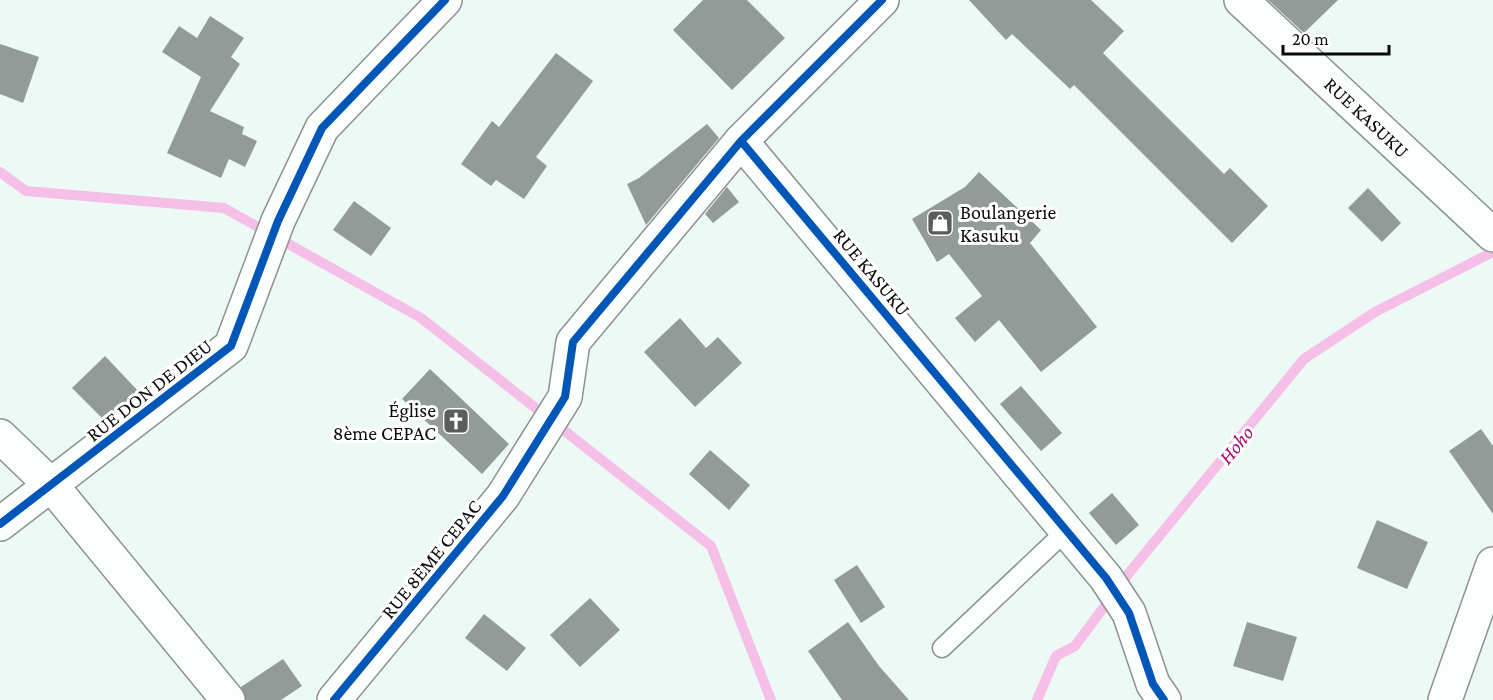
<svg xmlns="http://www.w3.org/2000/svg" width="1493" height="700" viewBox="0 0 1493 700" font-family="'Crimson Pro',serif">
<rect width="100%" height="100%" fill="#ecf9f5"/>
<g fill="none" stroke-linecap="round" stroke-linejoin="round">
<path stroke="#f6bfe8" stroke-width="10" d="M0,172l26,19 198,17 197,110 290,228 60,154
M1037,700l19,-44 19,-10 54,-73 175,-214 71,-47 118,-60"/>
</g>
<path fill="#939b98" d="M703,0h44l38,38 -53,52 -59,-60z
M969,0h122l33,31 -21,22 121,121 6,-6 38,38 -36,37 -158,-158 -4,4 -58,-55 -6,6z
M1268,0h70l-34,33z
M210,16l34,22 -13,19 9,7 -30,47 34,16 -2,7 15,7 -12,26 -16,-8 -8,19 -54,-25 34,-76 -39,-25 17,-26 18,12z
M0,44l39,13 -16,46 -23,-9z
M556,53l37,28 -57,76 11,9 -23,33 -28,-19 -5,6 -30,-22 31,-43 7,6z
M707,124l12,14 -73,87 -19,-41 12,-6z
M979,172l62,58 -11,13 67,84 -56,45 -42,-52 -24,22 -20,-24 27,-22 -33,-42 -12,8 -25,-43 53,-32z
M727,187l12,15 -26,21 -8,-9z
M1368,188l33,35 -19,19 -34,-34z
M354,201l37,27 -20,28 -38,-26z
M680,318l26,30 12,-11 24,26 -47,44 -51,-55z
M105,356l35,37 -36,27 -32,-32z
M430,369l79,75 -27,30 -80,-75z
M1021,386l41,47 -21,18 -41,-47z
M1481,429l12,17v68l-44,-63z
M710,450l40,35 -21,25 -40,-36z
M1112,493l27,32 -23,20 -27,-32z
M1377,520l51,22 -21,47 -50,-21z
M857,565l28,42 -24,16 -27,-43z
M590,598l30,32 -40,37 -30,-32z
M484,614l42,34 -19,23 -42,-33z
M848,622l31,44 30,34h-67l-34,-49z
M1247,622l50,15 -14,44 -50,-15z
M283,659l19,27 -21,14h-35l-5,-13z"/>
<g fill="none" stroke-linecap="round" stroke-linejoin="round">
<defs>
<path id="lane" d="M942,648l125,-118"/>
<g id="street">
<path d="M882,0l-141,141 365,437 23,35 24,71 11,16"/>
<path id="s1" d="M1241,0l252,235"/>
<path d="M0,436l52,50 176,214"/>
<path d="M0,524l231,-178 47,-125 44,-93 123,-128"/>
<path d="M334,700l169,-204 62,-99 8,-55 168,-201"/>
<path d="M1445,700l48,-136"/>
</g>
</defs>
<use href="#lane" stroke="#8c9290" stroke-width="21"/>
<use href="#street" stroke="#8c9290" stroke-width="36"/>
<use href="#lane" stroke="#fcfefe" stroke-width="18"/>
<use href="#street" stroke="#fcfefe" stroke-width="33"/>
<defs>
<path id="cycleway" d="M882,0l-141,141 365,437 23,35 24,71 11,16
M0,524l231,-178 47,-125 44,-93 123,-128
M334,700l169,-204 62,-99 8,-55 168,-201"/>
</defs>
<use href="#cycleway" stroke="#fff" stroke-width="11"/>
<use href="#cycleway" stroke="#0057b8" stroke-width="8"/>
</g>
<defs>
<symbol id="shop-square" viewBox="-11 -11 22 22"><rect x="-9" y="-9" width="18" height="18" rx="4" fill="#595e5c" stroke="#fff"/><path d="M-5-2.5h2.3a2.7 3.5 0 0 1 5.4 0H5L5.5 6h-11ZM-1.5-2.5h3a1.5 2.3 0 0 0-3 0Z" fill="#fff"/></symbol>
<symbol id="church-square" viewBox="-11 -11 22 22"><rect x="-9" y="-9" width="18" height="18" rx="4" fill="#595e5c" stroke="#fff"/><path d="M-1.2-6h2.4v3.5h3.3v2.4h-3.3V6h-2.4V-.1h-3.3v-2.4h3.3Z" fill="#fff"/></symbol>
</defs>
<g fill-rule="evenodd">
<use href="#shop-square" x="925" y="208" width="30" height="30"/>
<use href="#church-square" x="441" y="406" width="30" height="30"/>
</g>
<g text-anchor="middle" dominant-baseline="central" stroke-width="6" stroke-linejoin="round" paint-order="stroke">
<g font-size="20" fill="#0a0a0a" stroke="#fff">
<text stroke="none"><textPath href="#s1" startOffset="172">RUE KASUKU</textPath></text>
<text transform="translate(872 272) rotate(50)">RUE KASUKU</text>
<text transform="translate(149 390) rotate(-38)">RUE DON DE DIEU</text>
<text transform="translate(431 559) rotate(-51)">RUE 8ÈME CEPAC</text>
</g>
<g font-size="20" fill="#0a0a0a" stroke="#fff" text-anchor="start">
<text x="960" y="212">Boulangerie<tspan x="960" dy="23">Kasuku</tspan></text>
<text x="436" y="410" text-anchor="end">Église<tspan x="436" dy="23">8ème CEPAC</tspan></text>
</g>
<g font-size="21" font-style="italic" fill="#a30b6c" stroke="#fff">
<text transform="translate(1236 445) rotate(-51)">Hoho</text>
</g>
</g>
<path d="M1283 45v9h106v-9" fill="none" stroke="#0a0a0a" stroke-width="3"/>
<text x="1292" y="45" font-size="18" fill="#0a0a0a" stroke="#ffffff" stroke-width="4.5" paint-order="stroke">20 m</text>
</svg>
